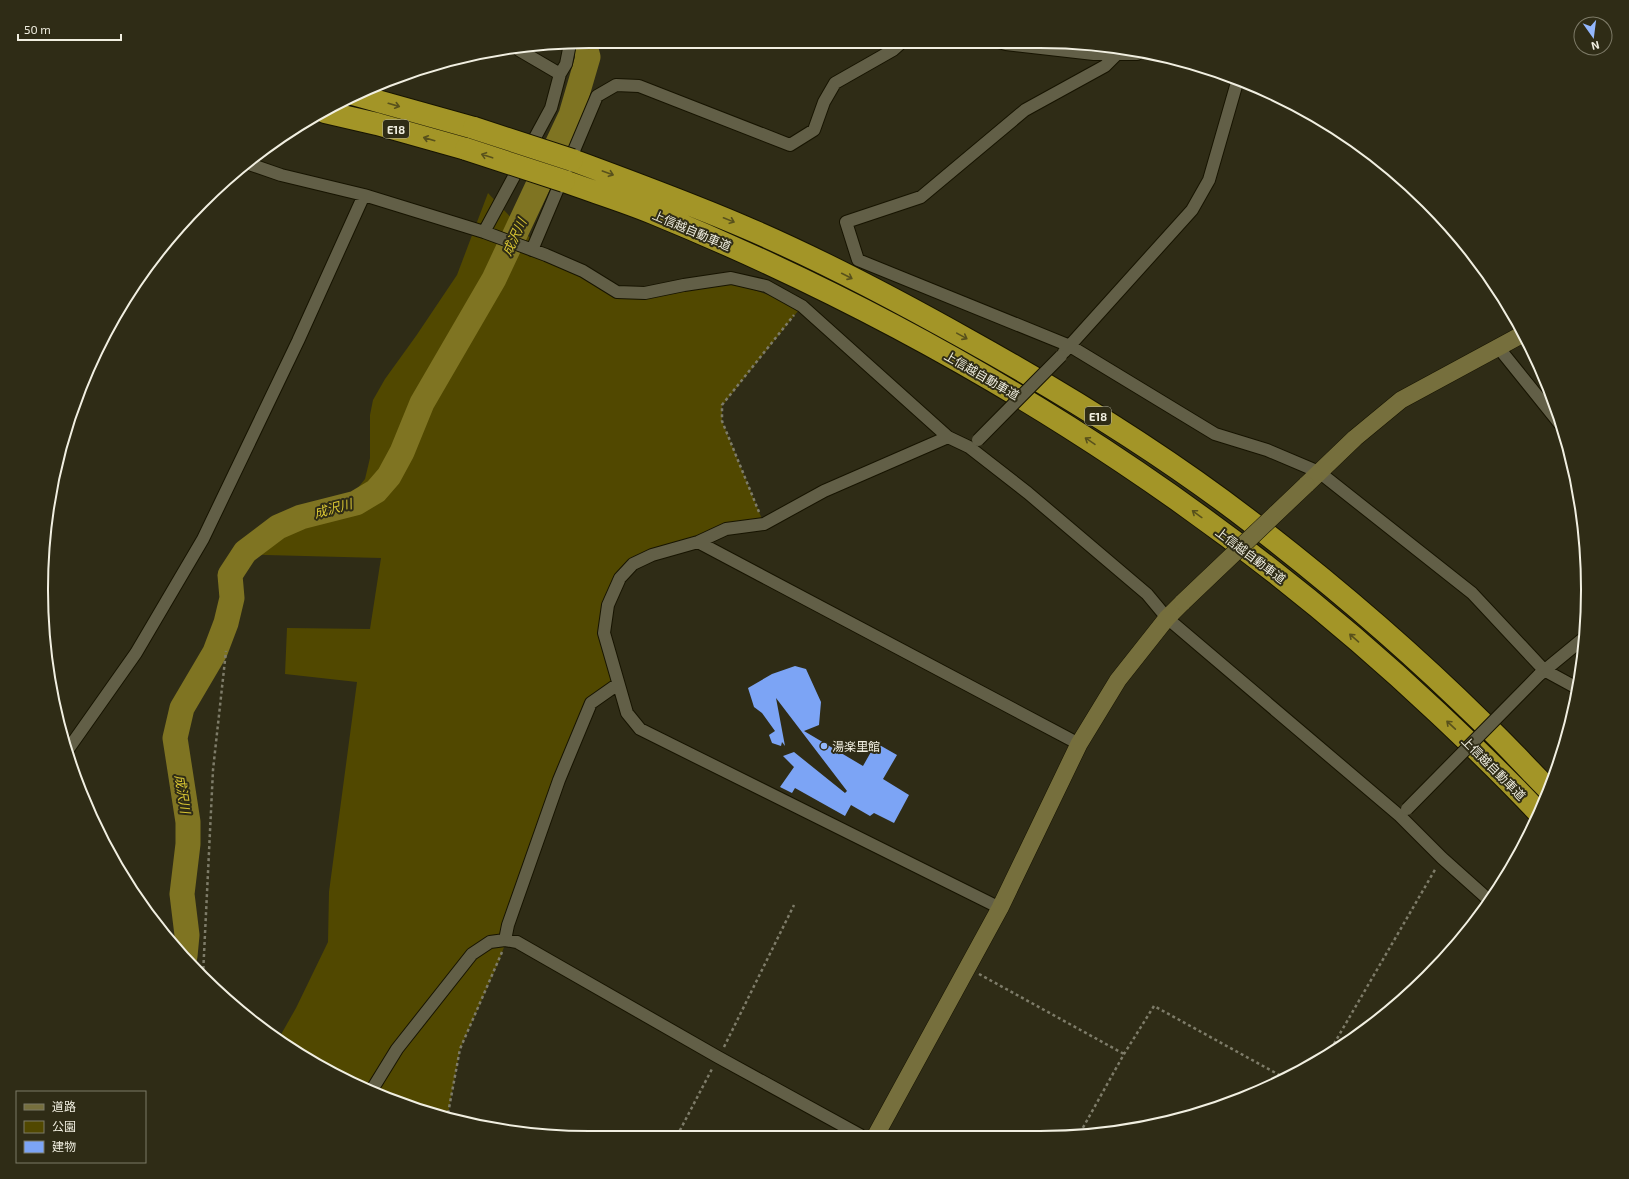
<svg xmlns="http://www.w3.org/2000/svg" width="1629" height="1179" viewBox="0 0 1629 1179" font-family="'Exo 2','Noto Sans JP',sans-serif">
<rect width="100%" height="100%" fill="#2f2c16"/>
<path fill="#514800" d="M488,193l58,62 71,37 116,-9 69,23 -80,100v15l42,103 -112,31 -32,23 -16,55 14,51 -27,19 -92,258 -39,88 -13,70 -132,-54 -36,-27 17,-30 32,-66 1,-50 28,-210 -72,-8 2,-46 83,1 11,-71 -115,-3 -16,-1 26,-20 20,-8 41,-19 11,-7 17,-21 5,-21v-43l3,-15 12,-21 31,-43 41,-61z"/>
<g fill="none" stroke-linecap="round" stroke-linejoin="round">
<path stroke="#7f7422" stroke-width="25" d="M185,956l2,-21 -5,-41 6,-50v-22l-13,-84 7,-30 33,-56 11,-29 6,-25 -2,-23 15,-23 33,-25 23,-10 55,-14 20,-12 13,-15 13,-24 20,-49 72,-124 77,-164 17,-58 -4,-15"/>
</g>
<path fill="#7ca4f5" d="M795,666l11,3 15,33 -2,23 -15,6 59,35 13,-23 21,12 -14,24 26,16 -15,28 -20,-10 -4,3 -19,-11 -6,11 -50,-28 -3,5 -12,-6 14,-20 -11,-11 11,-4 51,41 2,-2 -71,-93 9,48 -3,-4 -1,4 -9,-3 -3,-8 6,-4 -13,-18 -8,-6 -6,-19 24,-14z"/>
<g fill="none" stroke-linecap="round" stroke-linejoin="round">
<defs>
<path id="street" d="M995,41l11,3 88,10h43
M519,50l41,24
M1117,54l-12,12 -80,44 -104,87 -75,25 12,38 212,86 145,88 52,16 52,22 153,121 72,77 33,18
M249,164l32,11 83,20 120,37 62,23 37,16 34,21 28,1 39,-8 47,-7 35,8 36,20 146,131 21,10 59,46 119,101 20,24 233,198 42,42 47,42
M484,232l67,-124 9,-34 6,-10 4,-20
M532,250l65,-154 19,-11 23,1 151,59 24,-15 10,-28 11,-19 58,-33 9,-8
M1498,347l62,77
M1064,352l128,-142 17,-30 29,-101
M948,437l-124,54 -60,33 -38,5 -28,13 -46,13 -19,9 -13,14 -12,27 -4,28 23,80 13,16 360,179
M698,542l381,202
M1539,675l45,-37
M69,748l67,-95 67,-114 95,-198 66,-146
M505,940l3,-15 51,-145 32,-77 27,-19
M373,1088l24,-39 75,-95 18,-12 15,-2 12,2 201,115 142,78"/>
<path id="secondary" d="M1306,485l49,-47 46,-38 122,-66
M876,1135l124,-227 79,-164 39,-64 49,-62 16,-16"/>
<path id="highway" d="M356,95l118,33
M325,112l52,12 89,25
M572,160c57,21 114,42 170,66 78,33 153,73 226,114 99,55 197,115 287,185 79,61 156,127 227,197 23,21 44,45 66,67
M564,181c30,11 60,20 89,32 288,118 557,285 785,500 34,32 68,65 100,99"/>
</defs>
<use href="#street" stroke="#171401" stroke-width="14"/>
<use href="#secondary" stroke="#171401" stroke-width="18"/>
<use href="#highway" stroke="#171401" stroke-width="24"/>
<path stroke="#7e7c69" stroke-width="2.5" stroke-dasharray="3 3" stroke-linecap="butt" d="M759,512l-37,-91v-16l72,-90
M979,974l145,80
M203,975l10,-205 13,-119
M724,1047l70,-142
M1331,1049l105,-181
M447,1119l13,-70 42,-97
M1080,1133l44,-79 30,-48 129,71
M677,1136l36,-69"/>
<use href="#street" stroke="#625f47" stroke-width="12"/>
<use href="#secondary" stroke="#766f3d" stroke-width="17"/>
<use href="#highway" stroke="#a39527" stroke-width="22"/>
<defs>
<path id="street-bridge" d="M978,440l83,-84
M1407,809l131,-133"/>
<path id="secondary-bridge" d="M1183,602l123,-117"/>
<path id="highway-bridge" d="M474,128l98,32
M466,149l98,32"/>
</defs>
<use href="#street-bridge" stroke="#171401" stroke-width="14" stroke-linecap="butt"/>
<use href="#secondary-bridge" stroke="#171401" stroke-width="18" stroke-linecap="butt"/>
<use href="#highway-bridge" stroke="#171401" stroke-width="24" stroke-linecap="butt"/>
<use href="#street-bridge" stroke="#625f47" stroke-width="12"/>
<use href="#secondary-bridge" stroke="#766f3d" stroke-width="17"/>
<use href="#highway-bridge" stroke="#a39527" stroke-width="22"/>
</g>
<defs><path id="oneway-shaft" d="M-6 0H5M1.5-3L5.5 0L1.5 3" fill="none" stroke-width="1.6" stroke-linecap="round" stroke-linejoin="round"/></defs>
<g stroke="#58511c">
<use href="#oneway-shaft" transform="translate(394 105) rotate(16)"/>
<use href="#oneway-shaft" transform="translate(429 139) rotate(-164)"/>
<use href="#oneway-shaft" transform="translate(487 156) rotate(-162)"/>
<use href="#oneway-shaft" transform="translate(608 173) rotate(20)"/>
<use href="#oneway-shaft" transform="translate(729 220) rotate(22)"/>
<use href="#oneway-shaft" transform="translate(847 276) rotate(27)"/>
<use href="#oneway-shaft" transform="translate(962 336) rotate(29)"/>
<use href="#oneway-shaft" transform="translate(1090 441) rotate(-146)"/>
<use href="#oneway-shaft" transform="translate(1197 514) rotate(-144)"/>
<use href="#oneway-shaft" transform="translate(1354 638) rotate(-139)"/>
<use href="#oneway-shaft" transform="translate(1451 725) rotate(-137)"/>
</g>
<circle fill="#93b7fd" stroke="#2f2c16" stroke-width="1.5" cx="824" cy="746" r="4"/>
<g text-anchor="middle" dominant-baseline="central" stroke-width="4" stroke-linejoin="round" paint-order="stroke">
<g fill="#2f2c16" stroke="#b7b4a4" stroke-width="1">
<rect x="383" y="120" width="26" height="18" rx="3"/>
<rect x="1085" y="407" width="26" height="18" rx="3"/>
</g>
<g font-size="11" font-weight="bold" fill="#f1efe1">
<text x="396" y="129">E18</text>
<text x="1098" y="416">E18</text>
</g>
<g font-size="12" fill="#f1efe1" stroke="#2f2c16">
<text transform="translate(692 230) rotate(23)">上信越自動車道</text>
<text transform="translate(982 375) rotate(30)">上信越自動車道</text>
<text transform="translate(1251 555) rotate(37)">上信越自動車道</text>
<text transform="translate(1494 768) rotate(45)">上信越自動車道</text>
</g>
<g font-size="12" fill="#f1efe1" stroke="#2f2c16" text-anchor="start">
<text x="832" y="746">湯楽里館</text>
</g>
<g font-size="13" font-style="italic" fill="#d8c533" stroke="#2f2c16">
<text transform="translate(514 237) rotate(-65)">成沢川</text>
<text transform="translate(333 508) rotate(-15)">成沢川</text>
<text transform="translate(183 794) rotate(81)">成沢川</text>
</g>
</g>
<path d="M0 0H1629V1179H0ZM589 48H1040A541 541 0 0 1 1581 589V590A541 541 0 0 1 1040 1131H589A541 541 0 0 1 48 590V589A541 541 0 0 1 589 48Z" fill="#2f2c16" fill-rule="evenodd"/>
<path fill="none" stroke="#f1efe1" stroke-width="2" d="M589 48H1040A541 541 0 0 1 1581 589V590A541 541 0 0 1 1040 1131H589A541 541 0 0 1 48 590V589A541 541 0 0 1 589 48Z"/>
<rect x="16" y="1091" width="130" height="72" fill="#2f2c16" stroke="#7d7a67"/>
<rect x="24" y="1104" width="20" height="6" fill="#766f3d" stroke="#7d7a67"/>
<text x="52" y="1111" font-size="12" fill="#f1efe1">道路</text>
<rect x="24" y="1121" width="20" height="12" fill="#514800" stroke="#7d7a67"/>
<text x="52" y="1131" font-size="12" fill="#f1efe1">公園</text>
<rect x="24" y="1141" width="20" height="12" fill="#7ca4f5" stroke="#7d7a67"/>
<text x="52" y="1151" font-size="12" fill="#f1efe1">建物</text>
<g transform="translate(1593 36) rotate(166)"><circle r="19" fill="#2f2c16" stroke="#7d7a67"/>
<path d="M0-3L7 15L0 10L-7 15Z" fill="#93b7fd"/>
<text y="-6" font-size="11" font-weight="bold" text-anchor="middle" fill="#f1efe1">N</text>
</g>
<path d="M18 34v6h103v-6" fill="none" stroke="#f1efe1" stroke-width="2"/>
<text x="24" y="34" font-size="12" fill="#f1efe1" stroke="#2f2c16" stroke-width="3" paint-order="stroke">50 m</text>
</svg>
